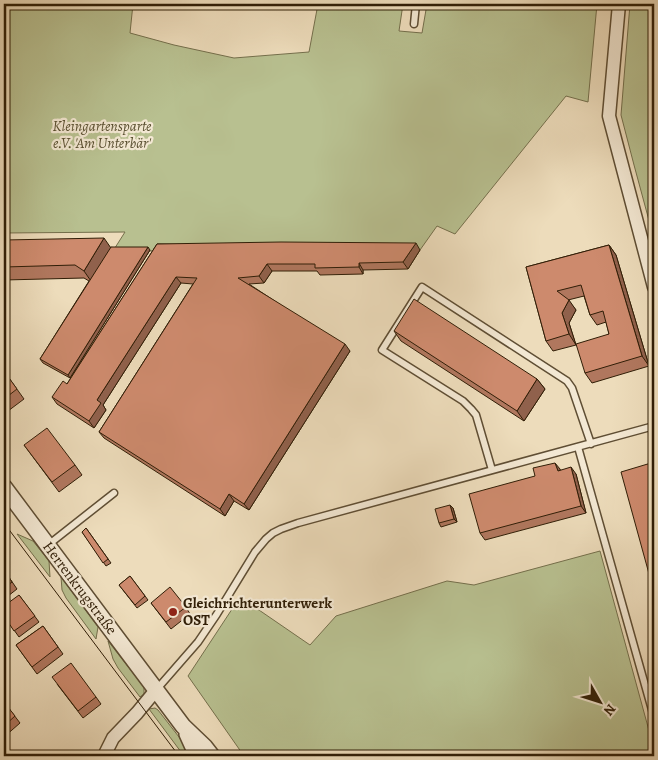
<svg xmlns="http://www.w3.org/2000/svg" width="658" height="760" viewBox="0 0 658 760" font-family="Alegreya,serif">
<rect width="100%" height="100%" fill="#eddcbb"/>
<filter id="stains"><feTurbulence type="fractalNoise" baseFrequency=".004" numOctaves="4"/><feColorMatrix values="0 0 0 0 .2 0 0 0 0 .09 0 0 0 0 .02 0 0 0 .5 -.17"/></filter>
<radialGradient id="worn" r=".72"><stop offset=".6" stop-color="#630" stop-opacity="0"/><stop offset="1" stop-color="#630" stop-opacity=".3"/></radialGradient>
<path fill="#b8c090" stroke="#746f4c" d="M4,4h129l-3,29 44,12 60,13 75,-6 9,-48h85l-4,27 23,2 5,-29h170l-9,98 -22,-6 -111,138 -18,-8 -17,24 -307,1 12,-19 -121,1z
M630,4h24v235l-20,-74 -13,-50z
M17,534l16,7 16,20 1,16z
M600,551l54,198v7h-410l-56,-80 52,-79 70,48 26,-29 111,-35 27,4z
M61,577l37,50 -2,12 -30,-41 -4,-8z
M108,641l36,46v7l-4,3 -22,-29 -5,-9z
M155,708l3,2 28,36 5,10h-7l-35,-47z"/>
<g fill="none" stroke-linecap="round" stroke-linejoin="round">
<defs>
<path id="service" d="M414,24l2,-20
M578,447l76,270
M492,470l-16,-55 -5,-6 -8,-8 -81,-51 40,-63 145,94 5,7 19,56
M48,545l66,-52
M157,689l41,-47 19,-28 38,-62 11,-13 7,-6 8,-4 17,-6 356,-97"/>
<path id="minor" d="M619,4l-10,112 45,171
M104,756l9,-18 24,-25 19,-23"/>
<path id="tertiary" d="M4,487l179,239 22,21 7,9
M187,734l10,22"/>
</defs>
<use href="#service" stroke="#5f4e34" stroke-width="9"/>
<use href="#minor" stroke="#5f4e34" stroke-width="15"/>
<use href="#tertiary" stroke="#5f4e34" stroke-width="18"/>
<use href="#service" stroke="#f3e8d3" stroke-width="6"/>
<use href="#minor" stroke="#f3e8d3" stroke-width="12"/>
<use href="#tertiary" stroke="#f3e8d3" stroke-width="15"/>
<path stroke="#301e07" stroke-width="1" d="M4,523l175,233"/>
</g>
<path fill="#b0775e" stroke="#301e07" d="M4,240l146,10 -80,128 -27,-15 -3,-4 49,-78 -5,-3 -80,2z
M157,244l263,6 -12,19 -45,1v4l-43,1 -3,-4h-45l-8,12 -15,1 101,67 -101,159 -15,-9 -9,15 -121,-78 -5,-6 94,-148 -12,-1 -78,122 3,5 -12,18 -37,-24 -5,-7 15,-13z
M609,245l7,10 33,111 -57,17 -7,-10 24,-39 -3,-12 -9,3 -7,-10 -6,-19 -16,4 8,10 -7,13 7,22 -23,6 -7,-10 -20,-74z
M394,331l143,48 8,10 -21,32 -123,-80z
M4,371l20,28 -20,15z
M24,445l51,20 7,10 -23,17z
M560,470l16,4 10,39 -101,27 -5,-7z
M453,508l4,14 -16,5 -2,-4z
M86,528l25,35 -5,3 -24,-34z
M4,570l13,19 -9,7 2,4 -6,5z
M130,576l18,24 -11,8 -18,-23z
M19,595l20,27 -20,15 -15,-21z
M151,603l35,4 4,7 -19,15z
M43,626l20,28 -26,20 -21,-29z
M57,684l39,13 5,7 -18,14z
M4,702l16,21 -16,14z"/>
<path fill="#90614c" stroke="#301e07" d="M104,238l9,13 -20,33 -9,-13z
M416,243l4,7 -12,19 -5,-7z
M609,245l7,10 33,111 -7,-10z
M148,247l2,3 -80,128 -2,-3z
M359,263l4,7v4l-4,-7z
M267,264l5,7 -8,12 -5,-7z
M176,277l5,6 -78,122 3,5 -12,18 -5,-7 8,-21z
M569,300l7,10 -7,13 7,22 -7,-11 -7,-21z
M345,344l5,7 -101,159 -5,-6z
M537,379l8,10 -21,32 -7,-10z
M555,463l5,6 2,9 -4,-7z
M651,463l2,4 1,4v5z
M571,467l5,7 10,39 -5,-7z
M229,494l5,7 -9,15 -5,-7z
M450,505l3,3 4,14 -3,-3z"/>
<path fill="#cd8a6d" stroke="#301e07" d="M104,238l-20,33 -9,-6 -71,2v-27z
M281,242l135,1 -13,19 -44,1v4l-44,1v-4h-48l-8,12 -21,2 107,66 -101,160 -15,-10 -9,15 -121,-77 98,-154 -21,-1 -79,123 4,3 -12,18 -37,-24 11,-16 4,3 90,-140z
M609,245l33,111 -57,17 -9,-29 33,-10 -6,-23 -13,4 -9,-30 -24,6 12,9 -7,13 7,21 -23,7 -20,-74z
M111,247h37l-80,128 -28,-16z
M414,299l123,80 -20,32 -123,-80z
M4,371l13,18 -13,10z
M47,428l28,37 -23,17 -28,-37z
M555,463l3,8 13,-4 10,39 -101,27 -11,-39 66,-18 -2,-8z
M651,463l3,13v116l-33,-120z
M450,505l4,14 -15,4 -4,-14z
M86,528l22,31 -5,4 -21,-31z
M4,570l8,12 -8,6z
M130,576l15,20 -10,9 -16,-20z
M170,587l16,20 -20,15 -15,-19z
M19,595l16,21 -21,15 -10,-15v-10z
M43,626l15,21 -26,20 -16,-22z
M71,663l25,34 -18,14 -26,-34z
M4,702l11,14 -11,10z"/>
<circle fill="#8f2418" stroke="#f3e8d3" stroke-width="2" cx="173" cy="612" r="5"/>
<g text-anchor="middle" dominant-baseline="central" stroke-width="4.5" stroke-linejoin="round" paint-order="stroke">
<g font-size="15" font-style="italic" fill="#594f30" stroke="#f3e8d3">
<text x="102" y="126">Kleingartensparte<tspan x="102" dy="17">e.V. 'Am Unterbär'</tspan></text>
</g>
<g font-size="15" fill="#301e07" stroke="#f3e8d3">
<text transform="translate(80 588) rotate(53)">Herrenkrugstraße</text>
</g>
<g font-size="15" font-weight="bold" fill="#301e07" stroke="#f3e8d3" text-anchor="start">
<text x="183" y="603">Gleichrichterunterwerk<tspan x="183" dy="17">OST</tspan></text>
</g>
</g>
<rect width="658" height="760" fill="none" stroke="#eddcbb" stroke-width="20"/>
<rect x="5" y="5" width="648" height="750" fill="none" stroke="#301e07" stroke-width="2.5"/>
<rect x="10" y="10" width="638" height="740" fill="none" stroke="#301e07"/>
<g transform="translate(600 702) rotate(129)" stroke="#f3e8d3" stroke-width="4" paint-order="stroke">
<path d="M0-4L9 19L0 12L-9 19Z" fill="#301e07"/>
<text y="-8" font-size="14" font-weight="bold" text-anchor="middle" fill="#301e07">N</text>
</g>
<rect width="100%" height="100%" filter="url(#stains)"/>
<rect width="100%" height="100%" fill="url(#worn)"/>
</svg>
